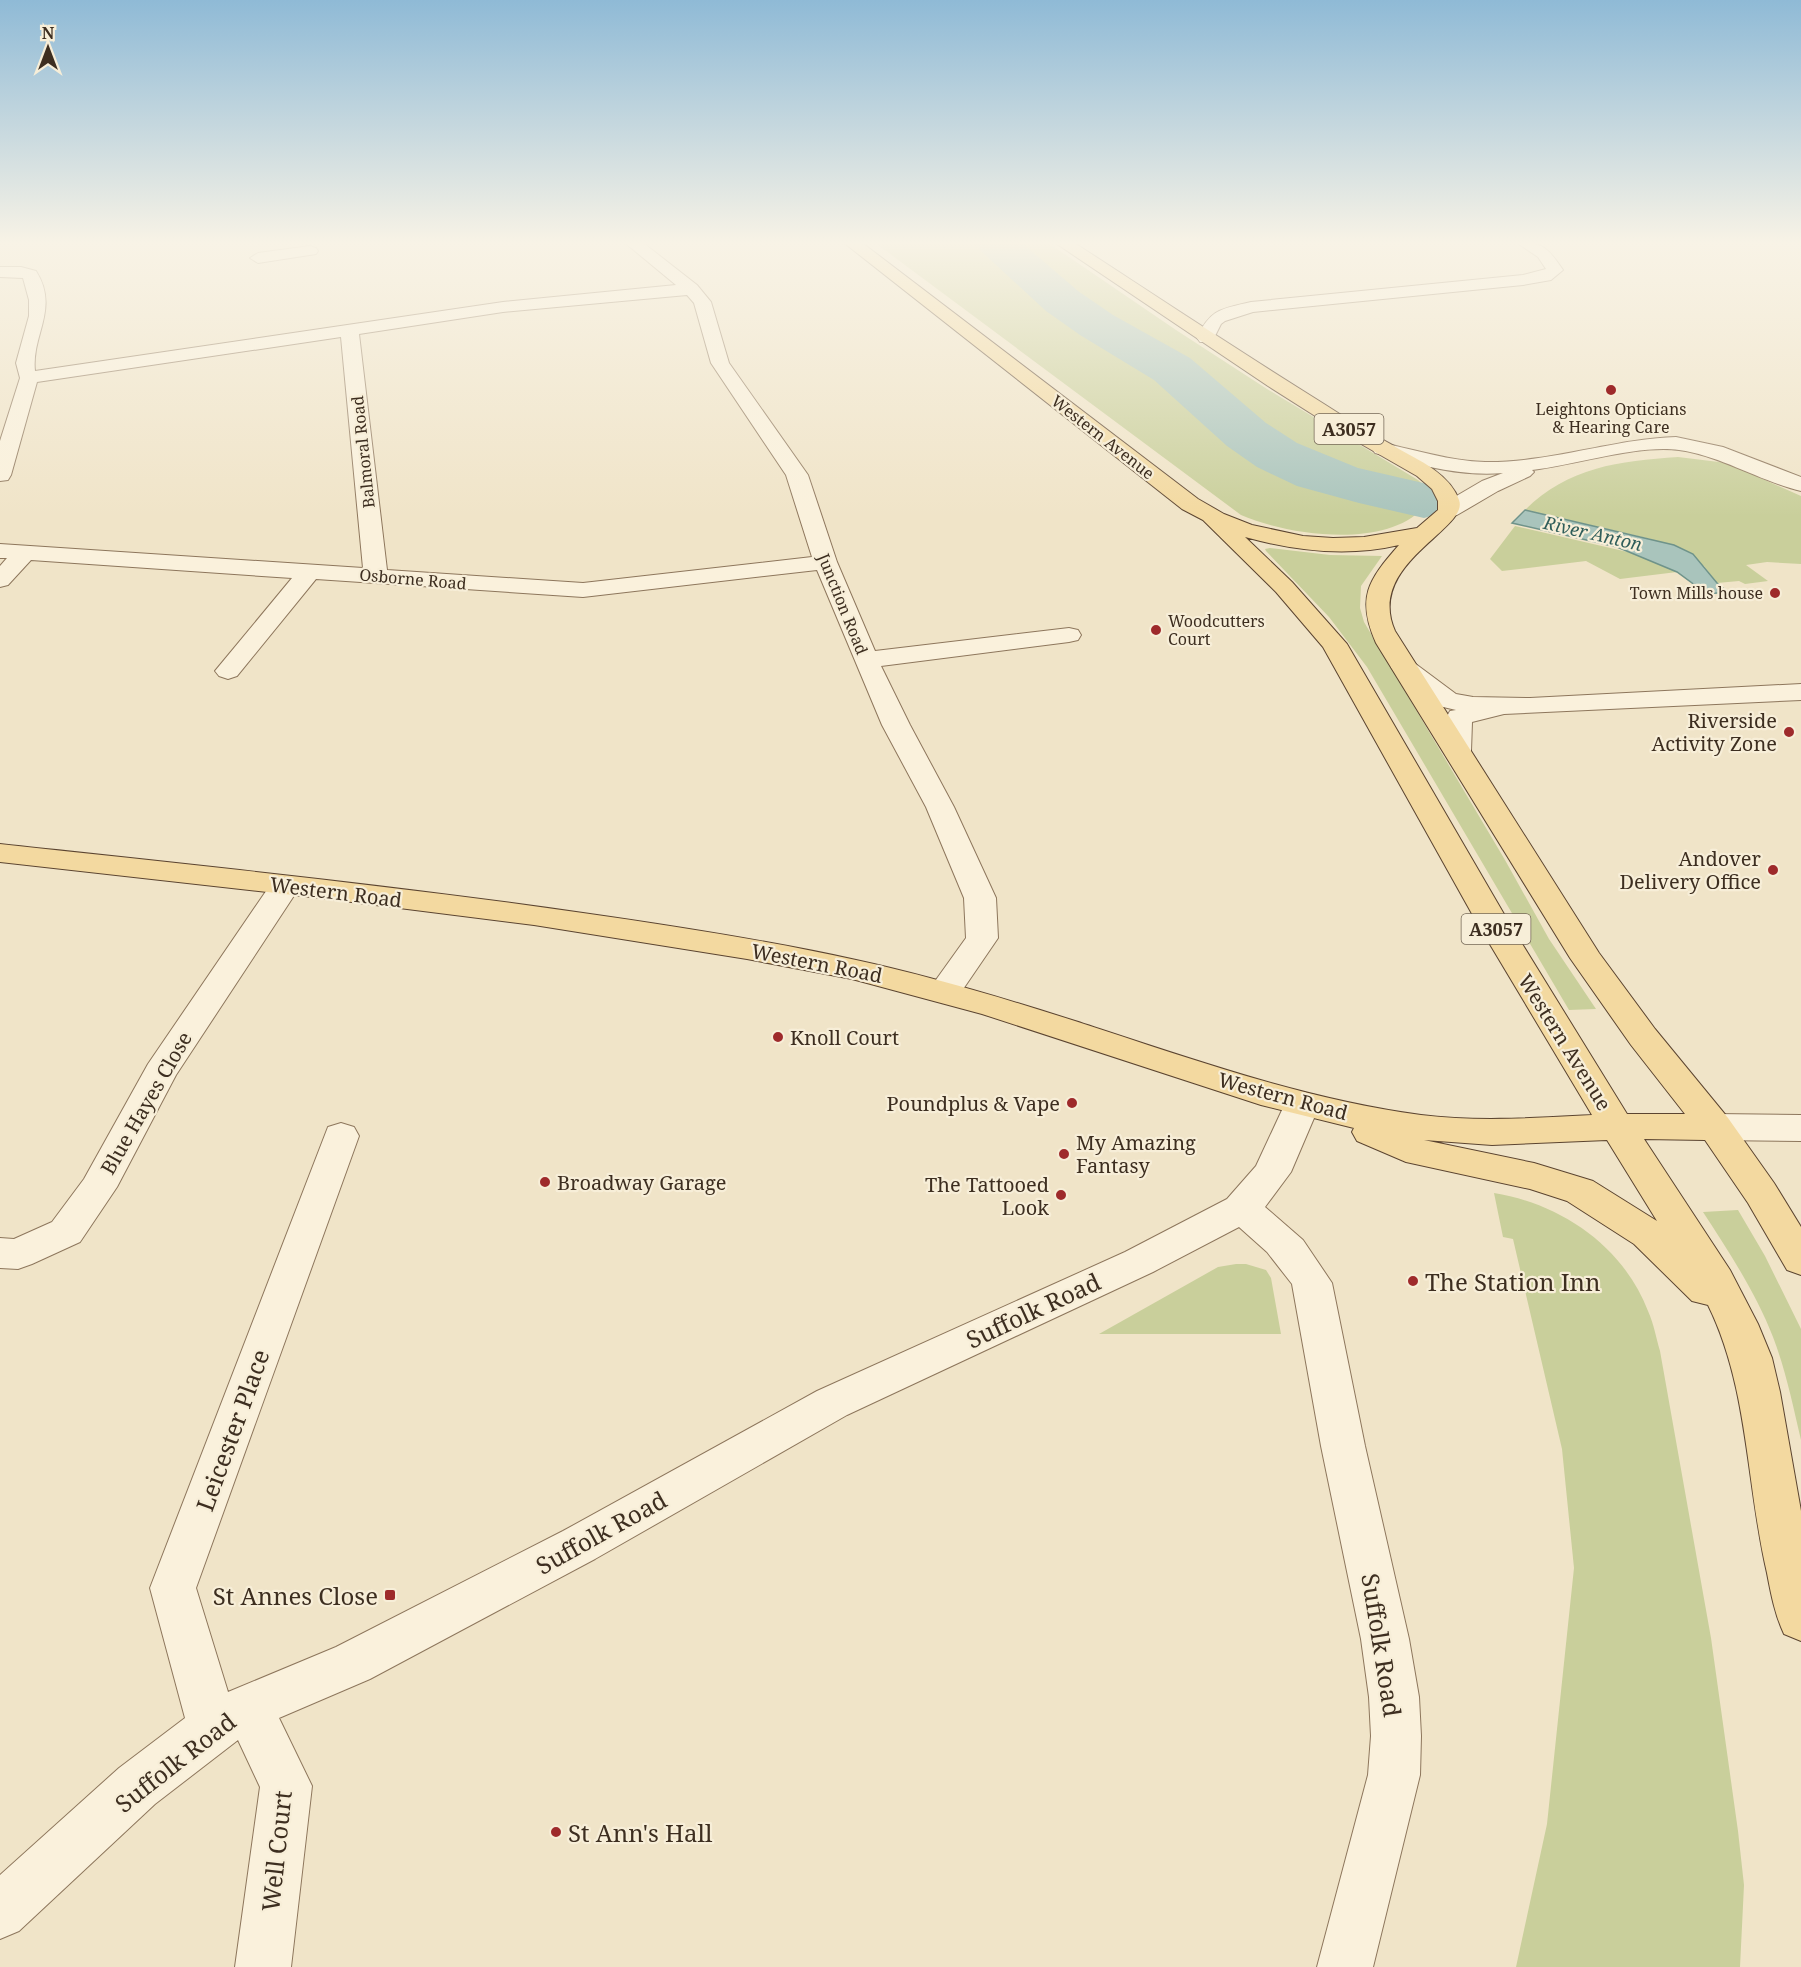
<svg xmlns="http://www.w3.org/2000/svg" width="1801" height="1967" viewBox="0 0 1801 1967" font-family="'Noto Serif',serif">
<rect width="100%" height="100%" fill="#f0e4c8"/>
<path fill="#c9cf9b" d="M874,242h173l129,88 91,59 151,91 8,7 4,12c-33,53 -141,37 -189,16z
M1678,457l49,6 74,33v68l-34,-2 -21,3 22,16 -23,3 -6,-3 -22,2 -13,-17 -53,-27 -126,-29c43,-43 94,-49 153,-53z
M1515,526l130,30 32,16 -57,7 -34,-18 -84,10 -12,-12z
M1270,548l60,7 52,1 -21,30 -1,22 4,14 141,238 44,79 47,70 -27,1 -202,-343 -38,-50 -63,-66 -1,-2z
M1494,1193c67,11 129,53 154,118 6,13 8,27 12,40l51,287 27,193 6,54 -4,82h-224l31,-143 27,-256 -12,-119 -49,-210 -10,-2z
M1738,1210l27,46 36,73v111c-8,-34 -15,-69 -28,-103 -17,-44 -44,-85 -70,-125z
M1236,1264h10l20,6 5,8 10,56h-182l119,-67z"/>
<path fill="#a9c4bc" stroke="#6f938a" stroke-width="1.5" d="M1525,510l149,35 19,9 24,29 11,9 -21,2 -30,-22 -60,-25 -105,-24z"/>
<g fill="none" stroke-linecap="round" stroke-linejoin="round">
<path fill="#a9c4bc" fill-rule="evenodd" d="M975,242h46l57,49 35,24 77,43 76,65 31,20 61,25 87,20 8,12 -8,12 -21,6 -65,-15 -62,-17 -40,-19 -30,-21 -73,-66 -74,-45 -34,-24 -65,-60z"/>
<defs>
<path id="minor" d="M624,242h18l55,43 14,17 18,61 79,112 29,87 38,89 194,-23 9,2 3,5 -3,5 -9,2 -188,24 29,59 44,82 42,91 2,40 -41,60 -12,3 -12,-3 -5,-7 38,-53 -2,-40 -38,-91 -44,-82 -65,-155 -234,27 -267,-18 -79,97 -9,3 -9,-3 -4,-5 77,-93 -261,-18 -23,25 -8,2v-21l7,-8h-7v-14l363,24 -22,-231 -304,45 -26,93 -3,5 -8,1v-40l20,-63 -4,-15 13,-47v-16l-6,-22 -23,-1v-10h21l15,4c24,38 -5,64 -1,100l468,-69 173,-17zM687,295l7,8 17,60 75,112 26,82 -229,26 -196,-13 -28,-236 144,-22z
M1516,242c27,0 32,6 47,28l-12,10 -28,5 -270,27 -28,9 -4,3 -9,18h-12l-3,-4c13,-29 24,-29 54,-36l272,-27 23,-6 -8,-12z
M310,246l6,2 2,3 -2,3 -58,9 -8,-5 8,-5z
M1676,437l47,10 78,30v14c-42,-10 -79,-35 -122,-41 -40,-6 -104,15 -147,20l2,2 -4,4 -32,15 -41,24 -8,2 -8,-2 -3,-5 3,-5 41,-24 21,-8c-43,4 -87,-9 -128,-20l-3,-4 3,-4 7,-2c34,7 68,18 103,19 65,1 127,-23 191,-25z
M1404,659l9,3 43,32 17,3 57,1 271,-14v16l-297,14 -32,8 -1,29 -4,6 -10,2 -10,-2c-7,-10 -4,-36 3,-46l6,-1 -17,-4 -44,-34 -4,-5 4,-5z
M286,876l11,2 4,7 -125,190 -59,112 -37,55 -48,22 -14,5 -18,-1v-30l14,1 38,-17 32,-43 64,-115 127,-186z
M1302,1092l13,3 5,9 -29,68 -26,35 38,33 29,43 33,163 44,193 10,58 2,39 -1,39 -47,192h-56l51,-192 3,-39 -2,-39 -8,-58 -40,-193 -29,-162 -25,-32 -28,-25 -86,45 -306,143 -252,144 -225,120 -91,39 33,68 -21,181h-56l25,-180 -22,-47 -83,64 -136,127 -19,8v-64l119,-107 66,-50 -35,-130 178,-461 13,-4 13,4 5,9 -163,452 32,104 108,-45 227,-116 254,-140 308,-139 102,-53 29,-33 33,-71z
M1715,1114l86,1v26l-86,-1 -13,-4 -5,-9 5,-9z"/>
<path id="major" d="M843,242h18l337,257 26,15 28,11 51,11 30,2 31,-1 53,-9 21,-18v-9l-6,-12 -15,-13 -75,-43 -74,-47 -214,-144h19c83,54 166,109 251,162 23,15 46,29 70,42 13,8 27,14 39,23 11,8 21,17 26,31 11,29 -94,63 -64,131l204,322 56,76 73,89 46,65 27,44v48l-14,-5 -39,-67 -43,-63 -61,-1 86,131 28,54 14,34 8,34 21,119v130l-17,-7c-9,-19 -13,-40 -17,-61 -21,-89 -18,-185 -59,-268l-16,-4 -58,-57 -67,-43 -37,-12 -124,-27 -49,-21 -5,-9 2,-4 -93,-23 -279,-91 -130,-35 -105,-20 -213,-34 -214,-27 -320,-36v-18c194,21 389,41 583,69 91,13 183,27 273,47 74,16 147,38 219,61 114,37 227,78 346,94 57,7 114,3 171,0l-116,-194 -153,-274 -47,-55 -73,-72 -21,-11zM1245,537c50,14 103,20 154,8 -31,35 -43,53 -23,98l194,315 61,87 54,69h-58l-119,-193 -161,-277 -55,-62zM1424,1140l68,5 115,-5 50,81 -64,-40 -59,-18z"/>
</defs>
<use href="#minor" stroke="#8d765c" stroke-width="2"/>
<use href="#major" stroke="#5b4430" stroke-width="2"/>
<use href="#minor" fill="#faf1dc" fill-rule="evenodd"/>
<use href="#major" fill="#f3d9a0" fill-rule="evenodd"/>
</g>
<linearGradient id="sky" x2="0" y2="1"><stop stop-color="#8fbad6"/><stop offset="0.47" stop-color="#f8f3e6"/><stop offset="1" stop-color="#f8f3e6" stop-opacity="0"/></linearGradient>
<rect width="1801" height="517" fill="url(#sky)"/>
<g fill="#9e2a2b" stroke="#f7eed8" stroke-width="2">
<circle cx="1611" cy="390" r="6"/>
<circle cx="1775" cy="593" r="6"/>
<circle cx="1156" cy="630" r="6"/>
<circle cx="1789" cy="732" r="6"/>
<circle cx="1773" cy="870" r="6"/>
<circle cx="778" cy="1037" r="6"/>
<circle cx="1072" cy="1103" r="6"/>
<circle cx="1064" cy="1154" r="6"/>
<circle cx="545" cy="1182" r="6"/>
<circle cx="1061" cy="1195" r="6"/>
<circle cx="1413" cy="1281" r="6"/>
<rect x="384" y="1589" width="12" height="12" rx="3"/>
<circle cx="556" cy="1832" r="6"/>
</g>
<g text-anchor="middle" dominant-baseline="central" stroke-width="4.5" stroke-linejoin="round" paint-order="stroke">
<g font-size="16" fill="#3d2e20" stroke="#f7eed8">
<text x="1611" y="409">Leightons Opticians<tspan x="1611" dy="18">&amp; Hearing Care</tspan></text>
<text x="1763" y="593" text-anchor="end">Town Mills house</text>
<text x="1168" y="621" text-anchor="start">Woodcutters<tspan x="1168" dy="18">Court</tspan></text>
</g>
<g font-size="16" fill="#3d2e20" stroke="#f7eed8">
<text transform="translate(1103 437) rotate(38)">Western Avenue</text>
<text transform="translate(363 452) rotate(-96)">Balmoral Road</text>
<text transform="translate(413 579) rotate(5)">Osborne Road</text>
<text transform="translate(843 604) rotate(68)">Junction Road</text>
</g>
<g fill="#f7eed8" stroke="#756857" stroke-width="1.5">
<rect x="1314.5" y="414" width="69" height="30" rx="4.5"/>
<rect x="1461.5" y="914" width="69" height="30" rx="4.5"/>
</g>
<g font-size="18" font-weight="bold" fill="#3d2e20">
<text x="1349" y="429">A3057</text>
<text x="1496" y="929">A3057</text>
</g>
<g font-size="18" font-style="italic" fill="#2f5d5a" stroke="#f7eed8">
<text transform="translate(1593 533) rotate(13)">River Anton</text>
</g>
<g font-size="20" fill="#3d2e20" stroke="#f7eed8" text-anchor="end">
<text x="1777" y="720">Riverside<tspan x="1777" dy="23">Activity Zone</tspan></text>
<text x="1761" y="858">Andover<tspan x="1761" dy="23">Delivery Office</tspan></text>
<text x="790" y="1037" text-anchor="start">Knoll Court</text>
<text x="1060" y="1103">Poundplus &amp; Vape</text>
<text x="1076" y="1142" text-anchor="start">My Amazing<tspan x="1076" dy="23">Fantasy</tspan></text>
<text x="557" y="1182" text-anchor="start">Broadway Garage</text>
<text x="1049" y="1184">The Tattooed<tspan x="1049" dy="23">Look</tspan></text>
</g>
<g font-size="20" fill="#3d2e20" stroke="#f7eed8">
<text transform="translate(336 892) rotate(7)">Western Road</text>
<text transform="translate(817 963) rotate(11)">Western Road</text>
<text transform="translate(1565 1042) rotate(58)">Western Avenue</text>
<text transform="translate(1283 1096) rotate(15)">Western Road</text>
<text transform="translate(146 1103) rotate(-60)">Blue Hayes Close</text>
</g>
<g font-size="24" fill="#3d2e20" stroke="#f7eed8" text-anchor="start">
<text x="1425" y="1281">The Station Inn</text>
<text x="378" y="1595" text-anchor="end">St Annes Close</text>
<text x="568" y="1832">St Ann's Hall</text>
</g>
<g font-size="24" fill="#3d2e20" stroke="#f7eed8">
<text transform="translate(1033 1310) rotate(-25)">Suffolk Road</text>
<text transform="translate(232 1430) rotate(-70)">Leicester Place</text>
<text transform="translate(601 1532) rotate(-29)">Suffolk Road</text>
<text transform="translate(1382 1645) rotate(81)">Suffolk Road</text>
<text transform="translate(175 1762) rotate(-38)">Suffolk Road</text>
<text transform="translate(276 1851) rotate(-84)">Well Court</text>
</g>
</g>
<g transform="translate(48 48)" stroke="#f7eed8" stroke-width="4.5" paint-order="stroke">
<path d="M0-4.5L10 22L0 15L-10 22Z" fill="#3d2e20"/>
<text y="-9" font-size="16" font-weight="bold" text-anchor="middle" fill="#3d2e20">N</text>
</g>
</svg>
